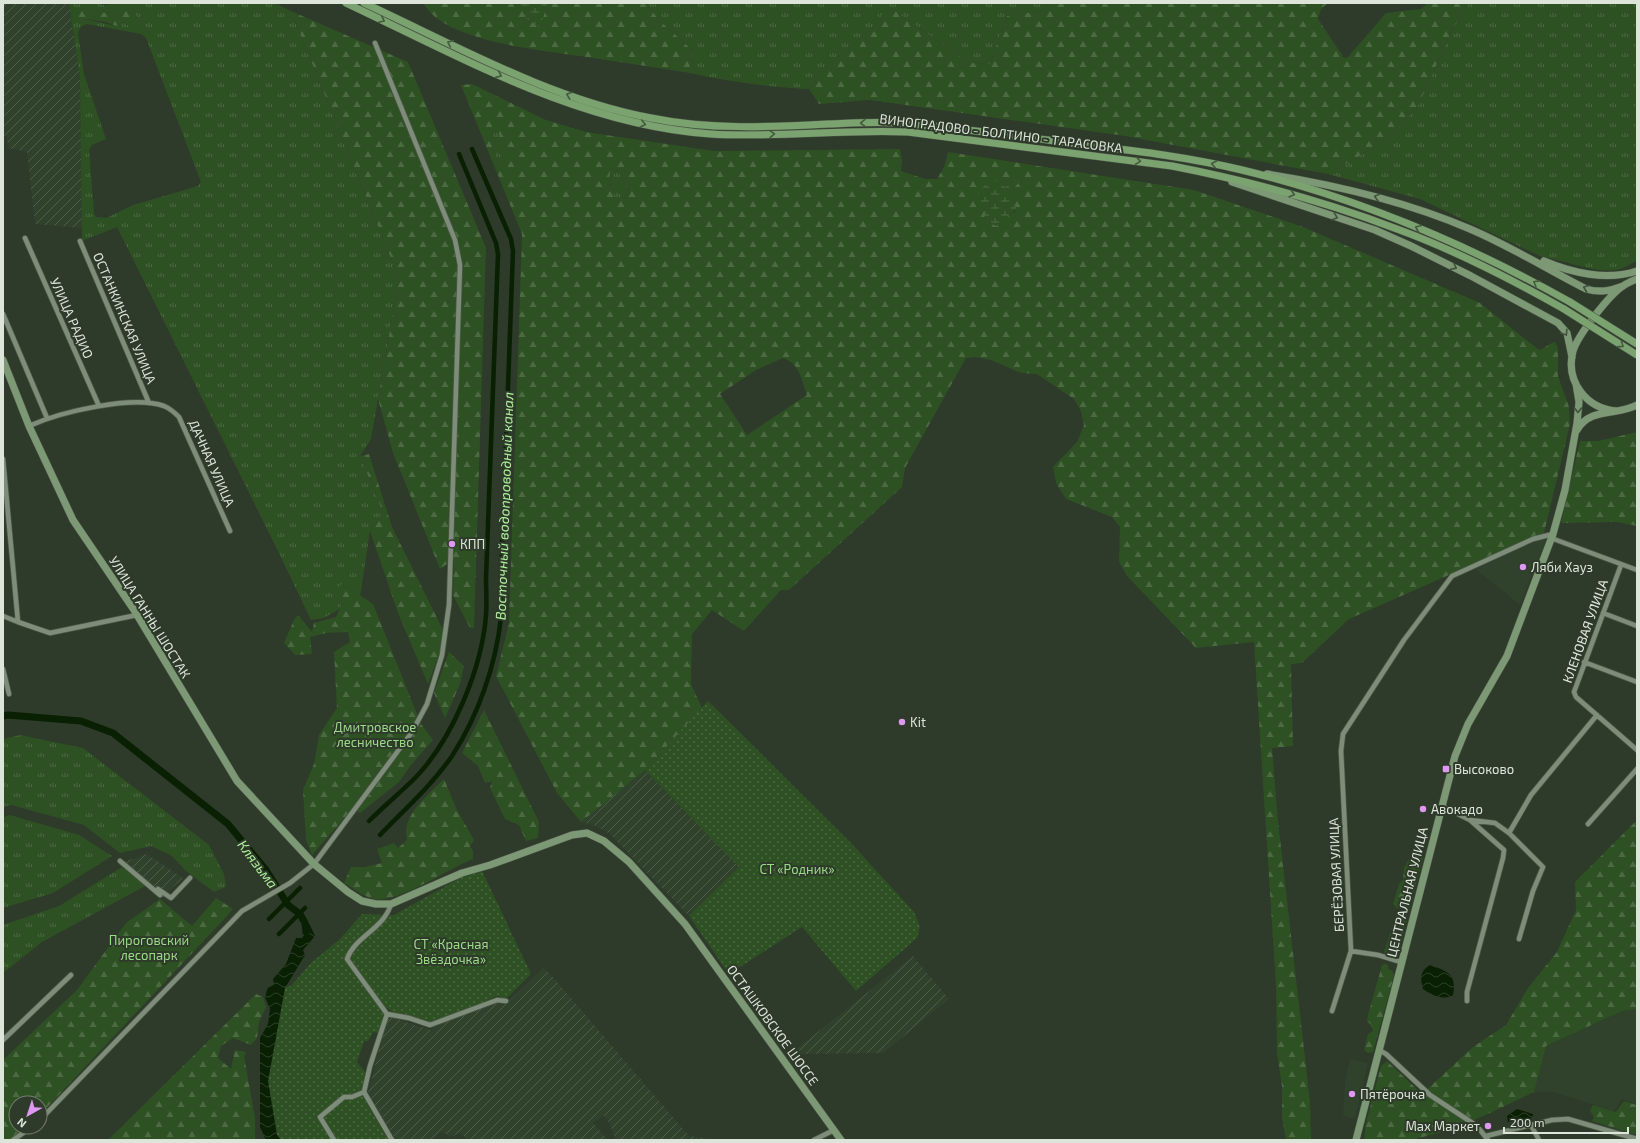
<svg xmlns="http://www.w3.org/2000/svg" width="1640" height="1143" viewBox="0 0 1640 1143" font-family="'Exo 2',sans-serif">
<defs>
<pattern id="industrial-furrows" width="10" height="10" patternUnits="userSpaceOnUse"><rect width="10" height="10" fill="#31422c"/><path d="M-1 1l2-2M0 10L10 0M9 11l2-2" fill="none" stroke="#4e5d4a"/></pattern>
<pattern id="grass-tufts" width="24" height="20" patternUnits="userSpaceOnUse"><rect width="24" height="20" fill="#2e5123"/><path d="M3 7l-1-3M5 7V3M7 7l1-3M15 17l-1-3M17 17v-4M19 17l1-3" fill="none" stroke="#4c6a42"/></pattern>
<pattern id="forest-firs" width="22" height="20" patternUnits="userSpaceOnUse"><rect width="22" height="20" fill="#2e5123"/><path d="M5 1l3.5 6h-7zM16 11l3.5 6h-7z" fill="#4c6a42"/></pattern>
<pattern id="wetland-marsh" width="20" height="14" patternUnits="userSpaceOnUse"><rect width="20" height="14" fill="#2e5123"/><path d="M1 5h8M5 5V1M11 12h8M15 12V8" fill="none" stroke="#4c6a42"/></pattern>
<pattern id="garden-dots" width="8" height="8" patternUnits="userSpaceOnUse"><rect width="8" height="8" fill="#2e5123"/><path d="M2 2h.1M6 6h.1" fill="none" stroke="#4c6a42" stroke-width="1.8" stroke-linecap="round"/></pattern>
<pattern id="water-waves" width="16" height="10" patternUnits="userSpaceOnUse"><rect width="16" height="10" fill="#092003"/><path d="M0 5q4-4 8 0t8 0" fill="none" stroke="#2c4027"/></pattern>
</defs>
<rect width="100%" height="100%" fill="#2e3a2a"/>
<path fill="#31422c" d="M1546,540l-26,65 -43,-35 3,-3 52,-26z
M1637,1009v95l-15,-5 -8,12 -61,-19h-19l12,-46 76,-35z
M1350,1059l18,4 -13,56 -12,-3 2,-35z"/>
<path fill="url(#industrial-furrows)" d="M3,3h66l11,74 2,151 -47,-4 -8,-72 -19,-4 -1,-12h-4z
M645,770l94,97 -50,49 -79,-82 -14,-8 -15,-4z
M147,854l36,24 -19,17 -41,-33z
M913,956l36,43 -66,54 -86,1 -3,-3z
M543,968l9,8 137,160 30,4h-103l-9,-22 -4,-2 -10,7 15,17h-140l-8,-7 -9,4 -9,-5 -11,8h-35l-28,-47 19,-75 3,-1 41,13 4,-5 60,-22h12z"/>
<path fill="url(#grass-tufts)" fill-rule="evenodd" d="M69,3h27l8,2 14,-2v5c-9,9 -24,3 -35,0l2,11 31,7 7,-4 4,3 10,-7 -6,-15h144l16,8 108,267 -28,161 -11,17 23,56 -13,19 -10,66 -36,21 -13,2 -34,-71 -160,-322 -35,14 -2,-164zM87,24l54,10 5,4 55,144 -3,4 -65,19 -27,13 -10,-1 -2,-4 -5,-63 3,-5 14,-6 -22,-65 -6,-40c1,-6 3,-8 9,-10z
M646,3h401l-4,8 -36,5 -17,48 -21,-1 -78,-55 -12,15 -53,44 -17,22c-40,-2 -79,-7 -119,-16l2,-23 -33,-30z
M1469,3h168v257c-5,3 -11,7 -17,9 -23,6 -54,-9 -78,-12l-122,-58 -92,-25 57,-33 32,-33 35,-78z
M493,130l6,3 10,50 -14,-27 -6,-20z
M611,168l7,3 12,21 -7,7 -8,1 -6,-20z
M20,735l63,13 126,97 15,29 2,13 -12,5 -28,-21 -14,-15 -21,-10 -31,7 -36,-28 -73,-20 -8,2v-68z
M10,815l69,20 33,21 -59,37 -50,15v-91z
M122,867l25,18 -105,57 -39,31v-48l56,-19z"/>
<path fill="url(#forest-firs)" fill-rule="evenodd" d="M118,3h13l6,15 -7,8 -7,-4 -7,4 -10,-4 -26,-4 -4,-4 7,-6c11,3 27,9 35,0z
M424,3h222l13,17 33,30 -2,23c-34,-5 -68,-11 -103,-16 -38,-6 -146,-15 -163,-54z
M1047,3h281l-7,6 -3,10 26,39 4,-1 38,-44 35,-4 7,-6h41l-17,27 -35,78 -32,33 -57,33 -203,-38 -255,-36 -51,4 -10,-15 17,-22 53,-44 5,-16 7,1 78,55 21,1 17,-48 36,-5z
M291,11l117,51 78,186 -12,380h-4l-17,-33 1,-36 -14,10 -47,-116 -15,-54 21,-121z
M472,84l74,36 40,12 128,19 186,-2 2,12 -1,10 24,8h12l7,-12 4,-15 246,38 109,37 177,76 59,47c7,-2 10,-7 16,-8l3,6v28l11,31 1,17 -26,109 -195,86 -47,44 -11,1 2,82 -21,2 6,73 32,281 1,38h-25l-4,-22v-32l-5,-33 -1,-67 -22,-344 -58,6 -69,-72 -8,-14 1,-35 -8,-10 -46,-18 -10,-16 -3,-16 24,-25 7,-17 -3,-14 -7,-12 -37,-25 -16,-1 -30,-13 -16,-3 -9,1 -61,110 -3,19 -113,103h-8l-37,41 -32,-21 -20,24 -1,50 11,24 -57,62 -64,52 -24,-29 -61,-117 13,-53 13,-389 -61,-149zM493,130l6,3 9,48 -13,-25 -6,-20zM611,168l7,3 12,21 -6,7h-9l-6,-19zM1015,180l3,3 -8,10 6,18 -9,6 -23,2c4,-15 19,-30 31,-39zM783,358c17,6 18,21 24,37l-60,40 -27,-41 36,-24z
M1637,432v94l-20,-4 -56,1 19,-82h18z
M369,454l23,73 51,103 -3,22 -12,32 -30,-71 -28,-82 13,-19 -23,-56z
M349,578l9,16 15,10 48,120 12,16 -23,26 -11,16 -39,31 -7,-5 -41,47 -6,-15 -3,-50 11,-26 5,-29 18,-27 -3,-56 16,-10 -2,-10 -22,1 -16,4 2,17 -17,1 -11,-12 10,-23 4,-5 14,17 2,-9 22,-6 5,-11 -5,-17z
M449,652l15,14 -4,18 -15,34 -11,-25z
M484,710l55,112 -1,16 -12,3 -7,-16 -14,-6 -15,-31 2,-7 -7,2 -7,-17 -16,-13z
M444,779l13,31 17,30 -4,6 3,5v8c-24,9 -76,45 -99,40 -10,-2 -21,-11 -30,-16l7,-16h14l17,-4 -5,-14 17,-6 4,5 9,-8c-6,-25 21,-45 37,-61z
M1637,820v189l-15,2 -76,35 -12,46c-40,19 -80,40 -124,48 -14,2 -31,0 -46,0l2,-17 15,-57 6,-5 35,33 51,-47 33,-22 22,-37 29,-36 19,-42 -1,-28z
M1412,853l6,1 5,4 -14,52 -12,-2 -4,-4 6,-20 4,-4 1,-12z
M216,898l17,11 -7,8 -186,198v-12h-24v24h13l-13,13h-13v-80l74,-70 49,-67 34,-24 32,27z
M1396,915h7l4,4 -10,39 -12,-4 -1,-2z
M1384,964h3l2,6h3l2,6 -21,76 -5,1 -4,-3 4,-16 5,-3 -2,-6 -4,-4 1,-6 14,-50z
M256,994l7,3 3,10 -7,15 -2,16 -6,7 -18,-7 -12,8 -3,12 13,11 4,-19 11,2 -2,4 11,62v22h-147z
M1624,1101l13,4v30l-45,-14 2,-4 -4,-6 3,-6 23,7z"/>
<path fill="url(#wetland-marsh)" d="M518,3h30l-8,24 -13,-8z
M997,180l8,7 10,-7 3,3 -8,10 5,6 1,11 -20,16 -12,-7 2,-6 -7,-8 -1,-14 9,-7z"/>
<path fill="url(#garden-dots)" d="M708,701l143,142 63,69 6,15 -3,11 -61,53 -54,-64 -73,47 -40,-58 50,-49 -94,-97z
M482,871l49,103 -25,25 -8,-3 -4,1 -14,7 -52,19 -35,-11 -9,-6 -5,2 4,6 -3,19 -7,-1 -5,9h-4l-7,21 9,11 -5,20 27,47h-107l-4,-5 -9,-54 17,-94 6,-1 20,-23 29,-24 22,-25 32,1 68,-38z"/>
<path fill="url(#water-waves)" d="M309,923l6,13 -12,14 2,5 -20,33 -17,93 9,54 4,5h-15l-6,-13v-89l8,-14 2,-15 -5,-12 3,-10 6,-2 -1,-6 13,-15 10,-26h6l2,-3 -1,-11z
M1430,965c18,6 27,10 23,30 -9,6 -22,0 -30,-6 -3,-11 -3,-18 7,-24z
M1517,1109l16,5v2l-3,3 -22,3 -1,-6z"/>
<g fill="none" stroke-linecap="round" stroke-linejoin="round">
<path stroke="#092003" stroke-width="4.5" d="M369,821c15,-15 32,-29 47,-44 37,-39 66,-109 70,-162 1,-12 0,-25 0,-37l12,-324 -2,-11 -37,-89
M380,835c24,-25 52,-50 72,-79 26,-40 44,-91 49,-139 1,-13 0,-27 0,-40l12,-326 -2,-12 -39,-90
M269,919l31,-31
M279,934l26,-26"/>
<path stroke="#092003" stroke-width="7" d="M3,716l5,-1 73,6 32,12 115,91 38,46 22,35 12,9 5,9 1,9"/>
<defs>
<path id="street" d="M25,238l74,168
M80,241l69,162
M3,314l44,104
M29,426c31,-14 103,-31 135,-20 5,2 11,7 15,11l51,114
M3,459l15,163 -15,-6
M1551,538l86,32
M1621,565l-47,127 2,5 61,53
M1603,613l34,13
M18,622l32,11 87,-18
M1584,662l53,20
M3,669l6,25
M1442,806l28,14 25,3 14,10 34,34 -10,24 -14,48
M1588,824l49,-55
M1509,833l22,-38 66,-80
M120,861l40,34
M158,889l13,9 19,-20
M391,904c-7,25 -36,32 -44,55l40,55 22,4 21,7 67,-25 9,1
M1351,951l27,4 23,7
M1467,1001v-9l36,-134 1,-8 -34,-30
M1332,1011l19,-60 -10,-200 2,-17 61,-94 48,-64 81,-37 20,-5
M3,1040l68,-65
M1379,1050l7,4 44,41 47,31 11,14
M364,1092l28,48
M40,1120l202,-209 48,-28 24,-19 98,-132 15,-28 15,-49 7,-50 11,-340 -5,-25 -80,-197
M1531,1125l8,15
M1486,1136l66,-16 16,-1 69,20
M13,1140l19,-13
M334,1140l-14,-23 24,-20h8l12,-5 6,-26 17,-52
M814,1140l20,-10"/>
<path id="secondary" d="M1267,174c69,11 138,27 203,55 40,17 77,40 116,60 14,4 23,2 37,-3
M1232,182l143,48 36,16 60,30 87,47 9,10 5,24
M1544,261c28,12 63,20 93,10
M3,360l26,66 44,94 61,90 103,171 77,83 34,28 14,9 14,3h15l71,-31 28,-8 82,-30 15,-2 17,8 25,21 56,62 156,216
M1617,411c-30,-2 -52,-29 -44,-60 5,-16 36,-56 50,-65 4,-3 9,-5 14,-7
M1577,430c13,-23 40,-14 60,-25
M1356,1140l99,-384 13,-32 39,-68 46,-122 12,-44 12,-67 2,-21 -3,-18"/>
<path id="primary" d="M346,3c117,55 234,122 365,131 66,4 131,-5 197,-2l264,34c77,15 152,35 225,63 58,21 114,50 167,80
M364,3c93,43 186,96 287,115 58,12 118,9 177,6 27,-1 55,-3 82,0 48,4 96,11 145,17 63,8 125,14 187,29 115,28 225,74 328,132"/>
</defs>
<use href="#street" stroke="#4e584a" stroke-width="6"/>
<use href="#secondary" stroke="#4e584a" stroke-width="8"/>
<use href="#primary" stroke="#4e584a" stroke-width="8"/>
<use href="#street" stroke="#7e8d79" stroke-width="4.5"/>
<use href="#secondary" stroke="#7c9874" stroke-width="7"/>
<use href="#primary" stroke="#7ba36f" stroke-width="7"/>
<defs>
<path id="primary-bridge" d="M1570,302l67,42
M1564,309l73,46"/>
</defs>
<use href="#primary-bridge" stroke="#4e584a" stroke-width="8" stroke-linecap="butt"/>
<use href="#primary-bridge" stroke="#7ba36f" stroke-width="7"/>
</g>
<defs><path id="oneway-chevron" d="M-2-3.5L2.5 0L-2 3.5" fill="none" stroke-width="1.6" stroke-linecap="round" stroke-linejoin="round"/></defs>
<g stroke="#455a3f">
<use href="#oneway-chevron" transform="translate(382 20) rotate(25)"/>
<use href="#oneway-chevron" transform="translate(450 43) rotate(-155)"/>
<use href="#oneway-chevron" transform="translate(499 75) rotate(24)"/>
<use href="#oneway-chevron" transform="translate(569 95) rotate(-161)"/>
<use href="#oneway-chevron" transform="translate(863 123) rotate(179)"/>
<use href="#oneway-chevron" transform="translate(643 124) rotate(13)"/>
<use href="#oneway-chevron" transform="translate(772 134) rotate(-2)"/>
<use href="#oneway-chevron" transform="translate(1138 161) rotate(8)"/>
<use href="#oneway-chevron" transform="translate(1214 164) rotate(-168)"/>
<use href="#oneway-chevron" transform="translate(1292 194) rotate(16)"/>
<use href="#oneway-chevron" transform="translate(1418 228) rotate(-157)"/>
<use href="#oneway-chevron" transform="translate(1536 283) rotate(-151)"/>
<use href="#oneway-chevron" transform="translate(1621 345) rotate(33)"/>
</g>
<g stroke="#42523c">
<use href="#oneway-chevron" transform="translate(1377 197) rotate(-165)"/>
<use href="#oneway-chevron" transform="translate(1335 217) rotate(19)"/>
<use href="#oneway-chevron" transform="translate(1454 267) rotate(26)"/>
<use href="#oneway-chevron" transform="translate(1586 288) rotate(-159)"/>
<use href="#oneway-chevron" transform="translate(1565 333) rotate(57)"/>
<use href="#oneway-chevron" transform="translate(1578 410) rotate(91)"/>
</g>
<g fill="#de98f2" stroke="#2e3a2a" stroke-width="1.5">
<circle cx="452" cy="544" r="4"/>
<circle cx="1523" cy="567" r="4"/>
<circle cx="902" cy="722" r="4"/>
<rect x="1442" y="765" width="8" height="8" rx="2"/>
<circle cx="1423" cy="809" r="4"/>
<circle cx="1352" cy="1094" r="4"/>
<circle cx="1488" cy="1126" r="4"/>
</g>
<g text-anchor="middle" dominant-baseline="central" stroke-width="4" stroke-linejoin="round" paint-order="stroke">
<g font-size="13" fill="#dde5da" stroke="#2e3a2a">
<text transform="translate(1001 133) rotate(7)">ВИНОГРАДОВО - БОЛТИНО - ТАРАСОВКА</text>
<text transform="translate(72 318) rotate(66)">УЛИЦА РАДИО</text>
<text transform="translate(125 318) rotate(67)">ОСТАНКИНСКАЯ УЛИЦА</text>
<text transform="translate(212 463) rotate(66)">ДАЧНАЯ УЛИЦА</text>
<text transform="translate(150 617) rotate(58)">УЛИЦА ГАННЫ ШОСТАК</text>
<text transform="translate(1585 631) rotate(-70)">КЛЕНОВАЯ УЛИЦА</text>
<text transform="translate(1336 875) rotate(-93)">БЕРЁЗОВАЯ УЛИЦА</text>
<text transform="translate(1407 892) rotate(-76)">ЦЕНТРАЛЬНАЯ УЛИЦА</text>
<text transform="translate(773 1025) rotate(54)">ОСТАШКОВСКОЕ ШОССЕ</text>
</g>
<g font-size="13" fill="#dde5da" stroke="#2e3a2a" text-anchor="start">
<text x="460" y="544">КПП</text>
<text x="1531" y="567">Ляби Хауз</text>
<text x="910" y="722">Kit</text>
<text x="1454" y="769">Высоково</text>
<text x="1431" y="809">Авокадо</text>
<text x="1360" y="1094">Пятёрочка</text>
<text x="1480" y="1126" text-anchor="end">Мах Маркет</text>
</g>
<g font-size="13" fill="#9bdb88" stroke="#2e3a2a">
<text x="375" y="727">Дмитровское<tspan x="375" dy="15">лесничество</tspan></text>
<text x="797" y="869">СТ «Родник»</text>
<text x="149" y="940">Пироговский<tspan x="149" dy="15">лесопарк</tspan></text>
<text x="451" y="944">СТ «Красная<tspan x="451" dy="15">Звёздочка»</tspan></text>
</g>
<g font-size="14" font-style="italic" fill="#aff09c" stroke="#2e3a2a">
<text transform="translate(504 506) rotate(-88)">Восточный водопроводный канал</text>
<text transform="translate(258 864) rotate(53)">Клязьма</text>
</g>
</g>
<rect width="1640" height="1143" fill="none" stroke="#dde5da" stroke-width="8"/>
<g transform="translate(28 1115) rotate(219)"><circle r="19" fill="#2e3a2a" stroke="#747e70"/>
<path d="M0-3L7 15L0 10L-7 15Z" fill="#de98f2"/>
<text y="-6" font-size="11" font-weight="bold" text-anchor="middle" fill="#dde5da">N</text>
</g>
<path d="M1504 1127v6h124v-6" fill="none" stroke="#dde5da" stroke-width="2"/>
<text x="1510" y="1127" font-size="12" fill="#dde5da" stroke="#2e3a2a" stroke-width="3" paint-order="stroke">200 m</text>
</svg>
